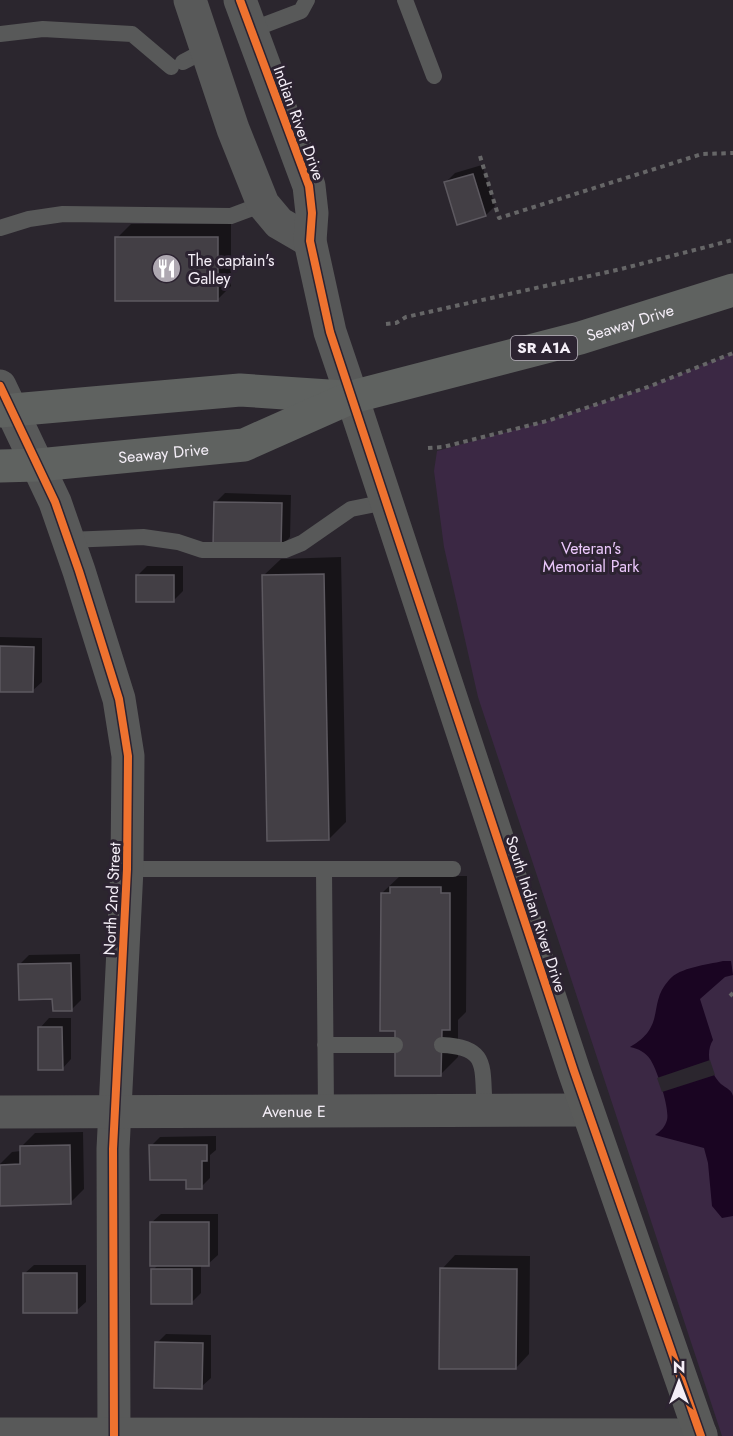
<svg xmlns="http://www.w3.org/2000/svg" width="733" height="1436" viewBox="0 0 733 1436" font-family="Jost,sans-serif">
<rect width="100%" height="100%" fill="#2b262e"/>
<path fill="#3b2844" d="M733,353v1083h-11l-244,-739 -34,-150 -10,-76 3,-20 110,-30 101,-34z"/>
<path fill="#1a0522" d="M723,961h8l2,14 -8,2 -25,22 13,41c-8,12 -3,32 6,42 5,6 12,6 14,14v120l-11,2 -10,-12 -4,-43 -4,-15 -49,-13c6,-4 10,-8 12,-15 3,-11 -10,-51 -17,-61 -5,-7 -11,-10 -20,-12 37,-21 17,-43 39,-67 11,-13 38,-15 54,-19z"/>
<path fill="#2b262e" d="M710,1060l5,15 -53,17 -5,-14z"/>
<path fill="#0007" d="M482,165l13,41 -9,9 -40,-33 9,-9z
M131,224h100v62l-14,14 -100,-62z
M225,493l66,2 -1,42 -9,10 -66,-44z
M341,557l5,265 -17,17 -66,-263 18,-17z
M147,566h36v25l-9,9 -37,-24z
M0,637l42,1v44l-10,9 -32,-1z
M457,871v5h10l-1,136 -8,8v37l-17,17 -44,-44 -15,-137 18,-17z
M80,954l1,46 -9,9 -18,-11 -34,-34 9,-9z
M49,1018h22v41l-9,10 -22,-41z
M83,1132l1,57 -14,14 -70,1v-40l12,-12 9,-1v-4l14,-14z
M216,1136v14l-6,5v23l-9,9 -50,-41 9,-9z
M161,1214h57v41l-10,9h-7v29l-9,9 -39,-32 6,-6 -8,-41z
M455,1255l75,1 -1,98 -13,14 -74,-99z
M34,1265h52v37l-10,9 -52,-37z
M166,1334l45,1v43l-10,9 -44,-44z"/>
<path fill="#433f45" stroke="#5d5960" stroke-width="1.5" d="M473,174l13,42 -29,9 -13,-43z
M115,237h103v64h-103z
M214,502l68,1 -1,45 -68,-1z
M324,574l5,266 -62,1 -5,-266z
M136,575h38v27h-38z
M0,646l34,1 -1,45h-33z
M390,887h51v6h9v137h-8l-1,46h-46v-45h-15l1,-138h9z
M71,963l1,48h-19l-1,-12 -33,1 -1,-36z
M38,1027h24l1,43h-25z
M70,1145l1,59 -71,2v-41l20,-1v-18z
M149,1145h58v16h-5v28h-16v-9h-36z
M150,1222h59v44h-59z
M440,1268l77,1 -1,100h-77z
M151,1269h41v35h-41z
M23,1273h54v40h-54z
M155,1342l48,1 -1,46 -48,-1z"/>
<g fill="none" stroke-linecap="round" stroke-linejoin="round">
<path stroke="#666667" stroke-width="4" stroke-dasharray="4.5 4.5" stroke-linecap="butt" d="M480,156l19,62 203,-64 31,-1
M386,324l10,-1 10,-6 215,-48 112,-29
M428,448l15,-1 104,-26 101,-34 85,-34
M730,996l3,-3"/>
<path stroke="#585959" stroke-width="16" d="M405,0l29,76
M251,30l50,-19 6,-11
M0,34l43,-5 89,5 39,33
M183,62l23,-12
M0,228l29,-9 34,-5 168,2 32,-12
M68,540l75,-3 35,5 24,8h83l17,-7 49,-34 35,-7
M127,869h326
M324,869l2,242
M325,1045h70
M442,1045c49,2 39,24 43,65"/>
<g stroke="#585959" stroke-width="33">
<path d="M190,0l43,129 30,75 16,19 31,18"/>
<path d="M240,0l69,186 3,27 -2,28 20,91 22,65"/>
<path d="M0,386l55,116 24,69 40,128 9,57 -1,113 -14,280 1,287"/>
<path id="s1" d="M0,1112l587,-2"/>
<path d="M0,1434l701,1"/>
</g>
<path stroke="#595a59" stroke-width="33" d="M352,397l222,674 127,365"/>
<g stroke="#5f6260" stroke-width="33">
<path d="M0,411l240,-21 104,7"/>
<path id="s2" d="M0,466l38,-1 206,-20 108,-48 228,-59 153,-48"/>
</g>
<defs>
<path id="cycleway" d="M240,0l69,186 3,27 -2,28 20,91 244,739 127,365
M0,386l55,116 24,69 40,128 9,57 -1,113 -14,280 1,287"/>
</defs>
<use href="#cycleway" stroke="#2c2331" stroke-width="11"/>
<use href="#cycleway" stroke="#ef722f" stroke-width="8"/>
</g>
<defs>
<symbol id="restaurant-disc" viewBox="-11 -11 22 22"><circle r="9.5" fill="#aea8b1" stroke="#2c2331"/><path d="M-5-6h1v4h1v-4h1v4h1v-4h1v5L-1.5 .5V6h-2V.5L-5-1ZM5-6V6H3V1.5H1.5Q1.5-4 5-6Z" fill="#fff"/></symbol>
</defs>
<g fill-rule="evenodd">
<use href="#restaurant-disc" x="150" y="252" width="33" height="33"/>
</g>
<g text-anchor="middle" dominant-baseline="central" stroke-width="6" stroke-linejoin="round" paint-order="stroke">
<rect fill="#2c2331" stroke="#b8b1bc" stroke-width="1.5" x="511" y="336" width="66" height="24" rx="4.5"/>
<g font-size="15" font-weight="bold" fill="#f4eef7">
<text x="544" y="348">SR A1A</text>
</g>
<g font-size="16" fill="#f4eef7" stroke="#2c2331">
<text transform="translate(299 123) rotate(70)">Indian River Drive</text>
<text stroke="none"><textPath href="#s2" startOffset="651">Seaway Drive</textPath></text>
<text stroke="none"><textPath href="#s2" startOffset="164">Seaway Drive</textPath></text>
<text transform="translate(112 899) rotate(-87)">North 2nd Street</text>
<text transform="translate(536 914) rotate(72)">South Indian River Drive</text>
<text stroke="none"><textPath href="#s1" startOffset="294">Avenue E</textPath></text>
</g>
<g font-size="16" fill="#f4eef7" stroke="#2c2331" text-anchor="start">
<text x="188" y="260">The captain's<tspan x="188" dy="18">Galley</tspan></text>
</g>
<g font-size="16" fill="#ebc8fc" stroke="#2c2331">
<text x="591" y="548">Veteran's<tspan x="591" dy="18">Memorial Park</tspan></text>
</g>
</g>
<g transform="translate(679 1382)" stroke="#2c2331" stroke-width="4.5" paint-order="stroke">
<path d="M0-4.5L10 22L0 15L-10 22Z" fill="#f4eef7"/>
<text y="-9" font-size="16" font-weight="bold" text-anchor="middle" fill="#f4eef7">N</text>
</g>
</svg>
